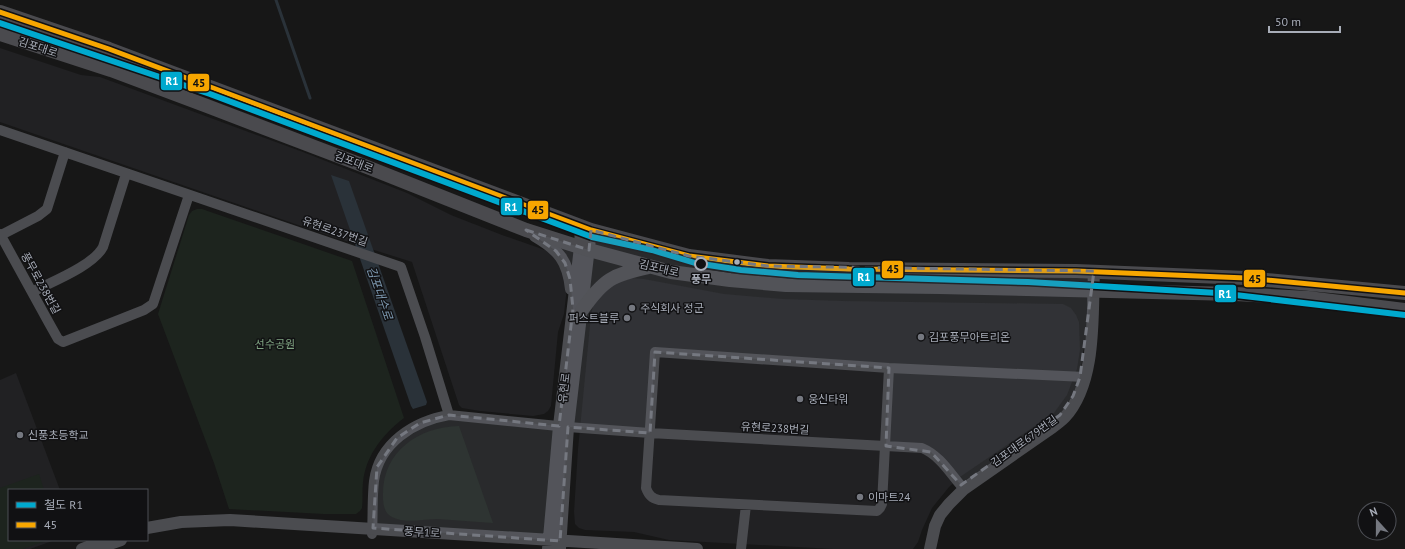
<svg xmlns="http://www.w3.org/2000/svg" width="1405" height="549" viewBox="0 0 1405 549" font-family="'PT Sans','Noto Sans KR',sans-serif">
<rect width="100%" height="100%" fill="#171717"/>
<path fill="#212123" d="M0,48l81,27 19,2 203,75 104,41 44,22 51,20 43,15 10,6 6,8 5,21v11l-2,18 -6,18 -7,74 -3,5 -4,3 -11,2 -53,-5 -18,-3 -3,-3 -47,-143 -82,-26 -330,-114z
M631,278l13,1 80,15 59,5 60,2 220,3 8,4 5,7 3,7 1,28 -3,19 -10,26 -13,18 -94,64 -11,10 -17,21 -10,22 -4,12 -5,7h-80l-164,-9 -35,-8 -49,-2 -6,-2 -4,-4 -1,-12 4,-63 13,-134 2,-9 14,-20z
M16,373l44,117h-51v50h46l-25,9h-30v-169z"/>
<path fill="#1d241e" d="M197,209h5l150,52 52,157c-21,16 -38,37 -41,64 -1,9 0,17 -1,26l-2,3 -4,3h-32l-95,-5 -15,-46 -56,-149 31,-99 3,-4z
M459,426l34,97c-19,-1 -37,-3 -55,-4 -14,0 -33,5 -46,-2 -8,-4 -9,-13 -9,-21 -1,-44 35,-69 76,-70z
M39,474l5,16h-35v50h39l-25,9h-23v-61z"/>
<path fill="#2a3239" d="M331,175l18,6 78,221 -1,3 -13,4 -2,-3z"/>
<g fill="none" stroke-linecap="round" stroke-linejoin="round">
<path stroke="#2a3239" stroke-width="3" d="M276,0l34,98"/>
<path stroke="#4b4c50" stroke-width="10" d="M0,130l401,137 24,70 24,78 119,12 82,6 272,15c19,8 29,27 42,41
M0,234l49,89 9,16 5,3 81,-32 9,-6 36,-109
M1,235l37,-19 9,-7 18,-57
M32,292c19,-10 61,-26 71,-45l23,-73
M889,368l-7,136 -2,4 -3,3 -218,-11c-7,-2 -10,-4 -13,-12l9,-136 234,16 196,9
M372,534c1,-18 0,-35 2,-53 5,-38 40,-60 75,-66
M741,549l5,-44"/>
<path stroke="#4b4c50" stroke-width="12" d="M535,236c24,14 33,25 36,53
M147,528l34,-6 49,-2 467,29
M560,548l8,-121 23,-197
M82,549l21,-8
M96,549l25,-9
M548,549l11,-123 21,-179 1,-21
M930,549l5,-23 5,-11 9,-11 15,-15 89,-62c4,-3 9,-7 12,-10 32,-35 27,-102 29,-146"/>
<path stroke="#4a4a4e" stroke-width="14" d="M0,12l109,37 482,181 98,26 79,10 81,3 227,2 170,7 159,15
M0,34l111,36 96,36 160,61 159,63 63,20 82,22 59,8 56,5 153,2 296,7 73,4 97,12
M582,310c22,-31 30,-35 67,-43"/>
<defs>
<path id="bus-1" d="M0,12l109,37 482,181 98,26 79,10 81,3 227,2 170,7 159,15"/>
</defs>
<use href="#bus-1" stroke="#111113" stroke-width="8"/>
<use href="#bus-1" stroke="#f7a600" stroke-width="5"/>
<defs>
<path id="rail-1" d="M0,23l210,71 382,143 60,13 43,13 46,7 57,5 230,7 190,11 187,22"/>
</defs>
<use href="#rail-1" stroke="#111113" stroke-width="9"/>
<use href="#rail-1" stroke="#00a9ce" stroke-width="6"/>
</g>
<path fill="#757880" fill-opacity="0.2" stroke="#757880" stroke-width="3" stroke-dasharray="8 5" stroke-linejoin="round" d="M526,230l63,20 2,-20 98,26 79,10 326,5 -14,106 -7,19 -13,19 -99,70 -30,-33 -45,-6 3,-78 -234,-16 -5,81 -82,-6 -8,114 -187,-13 4,-61 20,-29 23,-15 29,-8 110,11 14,-117 -3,-30 -5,-16 -9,-12z"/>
<circle fill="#a8adb8" stroke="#111113" stroke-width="1.5" cx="737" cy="262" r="3.5"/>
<circle fill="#111113" stroke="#a8adb8" stroke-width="2" cx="701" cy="264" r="6"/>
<g fill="#757880" stroke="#111113" stroke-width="1.5">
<circle cx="632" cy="308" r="4"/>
<circle cx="627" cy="318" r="4"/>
<circle cx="921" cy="337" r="4"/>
<circle cx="800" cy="399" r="4"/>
<circle cx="20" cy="435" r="4"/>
<circle cx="860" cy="497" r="4"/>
</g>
<g text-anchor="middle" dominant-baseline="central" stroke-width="3" stroke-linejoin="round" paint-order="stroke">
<g font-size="11" fill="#a8adb8" stroke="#111113">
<text transform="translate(38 47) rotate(18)">김포대로</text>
<text transform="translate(354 162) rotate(21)">김포대로</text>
<text transform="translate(335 231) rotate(19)">유현로237번길</text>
<text transform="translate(659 268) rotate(13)">김포대로</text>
<text transform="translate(41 283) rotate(61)">풍무로238번길</text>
<text transform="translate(564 388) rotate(-83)">유현로</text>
<text transform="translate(775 428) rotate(3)">유현로238번길</text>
<text transform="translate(1024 441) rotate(-36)">김포대로679번길</text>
<text transform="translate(422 532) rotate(4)">풍무1로</text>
</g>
<g font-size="11" font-weight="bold" fill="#a8adb8" stroke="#111113">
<text x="701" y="279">풍무</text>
</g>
<g font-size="11" fill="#a8adb8" stroke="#111113" text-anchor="start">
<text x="640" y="308">주식회사 정군</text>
<text x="619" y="318" text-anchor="end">퍼스트블루</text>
<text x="929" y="337">김포풍무아트리온</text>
<text x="808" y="399">웅신타워</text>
<text x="28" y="435">신풍초등학교</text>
<text x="868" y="497">이마트24</text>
</g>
<g font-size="11" fill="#7fa381" stroke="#111113">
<text x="275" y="344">선수공원</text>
</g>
<g font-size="12" font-style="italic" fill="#7f9bb3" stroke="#111113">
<text transform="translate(380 293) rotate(71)">김포대수로</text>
</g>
</g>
<g stroke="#111113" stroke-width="1.5">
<rect x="160" y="71" width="23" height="20" rx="4" fill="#00a9ce"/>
<rect x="187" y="73" width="23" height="19" rx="4" fill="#f7a600"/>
<rect x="500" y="197" width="23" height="19" rx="4" fill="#00a9ce"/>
<rect x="527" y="200" width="22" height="20" rx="4" fill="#f7a600"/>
<rect x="881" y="260" width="23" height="19" rx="4" fill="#f7a600"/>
<rect x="852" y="267" width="23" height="20" rx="4" fill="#00a9ce"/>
<rect x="1243" y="269" width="23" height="19" rx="4" fill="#f7a600"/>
<rect x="1214" y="284" width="23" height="19" rx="4" fill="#00a9ce"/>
</g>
<g font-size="11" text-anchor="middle" font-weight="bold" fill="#fff">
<text x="172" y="85">R1</text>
<text x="511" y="211">R1</text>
<text x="864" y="281">R1</text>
<text x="1225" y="298">R1</text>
</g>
<g font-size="11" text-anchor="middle" font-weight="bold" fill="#111">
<text x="199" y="87">45</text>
<text x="538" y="214">45</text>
<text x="893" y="273">45</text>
<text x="1255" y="283">45</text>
</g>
<rect x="8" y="489" width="140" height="52" fill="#111113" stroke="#4d4f55"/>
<rect x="16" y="502" width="20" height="6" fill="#00a9ce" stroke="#4d4f55"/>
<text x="44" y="509" font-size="12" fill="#a8adb8">철도 R1</text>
<rect x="16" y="522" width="20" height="6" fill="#f7a600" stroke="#4d4f55"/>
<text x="44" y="529" font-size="12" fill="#a8adb8">45</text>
<g transform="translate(1377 521) rotate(339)"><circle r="19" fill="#111113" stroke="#4d4f55"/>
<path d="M0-3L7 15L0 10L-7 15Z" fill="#757880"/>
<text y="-6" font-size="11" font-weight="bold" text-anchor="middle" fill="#a8adb8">N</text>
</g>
<path d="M1269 26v6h71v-6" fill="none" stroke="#a8adb8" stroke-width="2"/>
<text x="1275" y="26" font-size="12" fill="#a8adb8" stroke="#111113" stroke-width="3" paint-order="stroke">50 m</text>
</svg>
